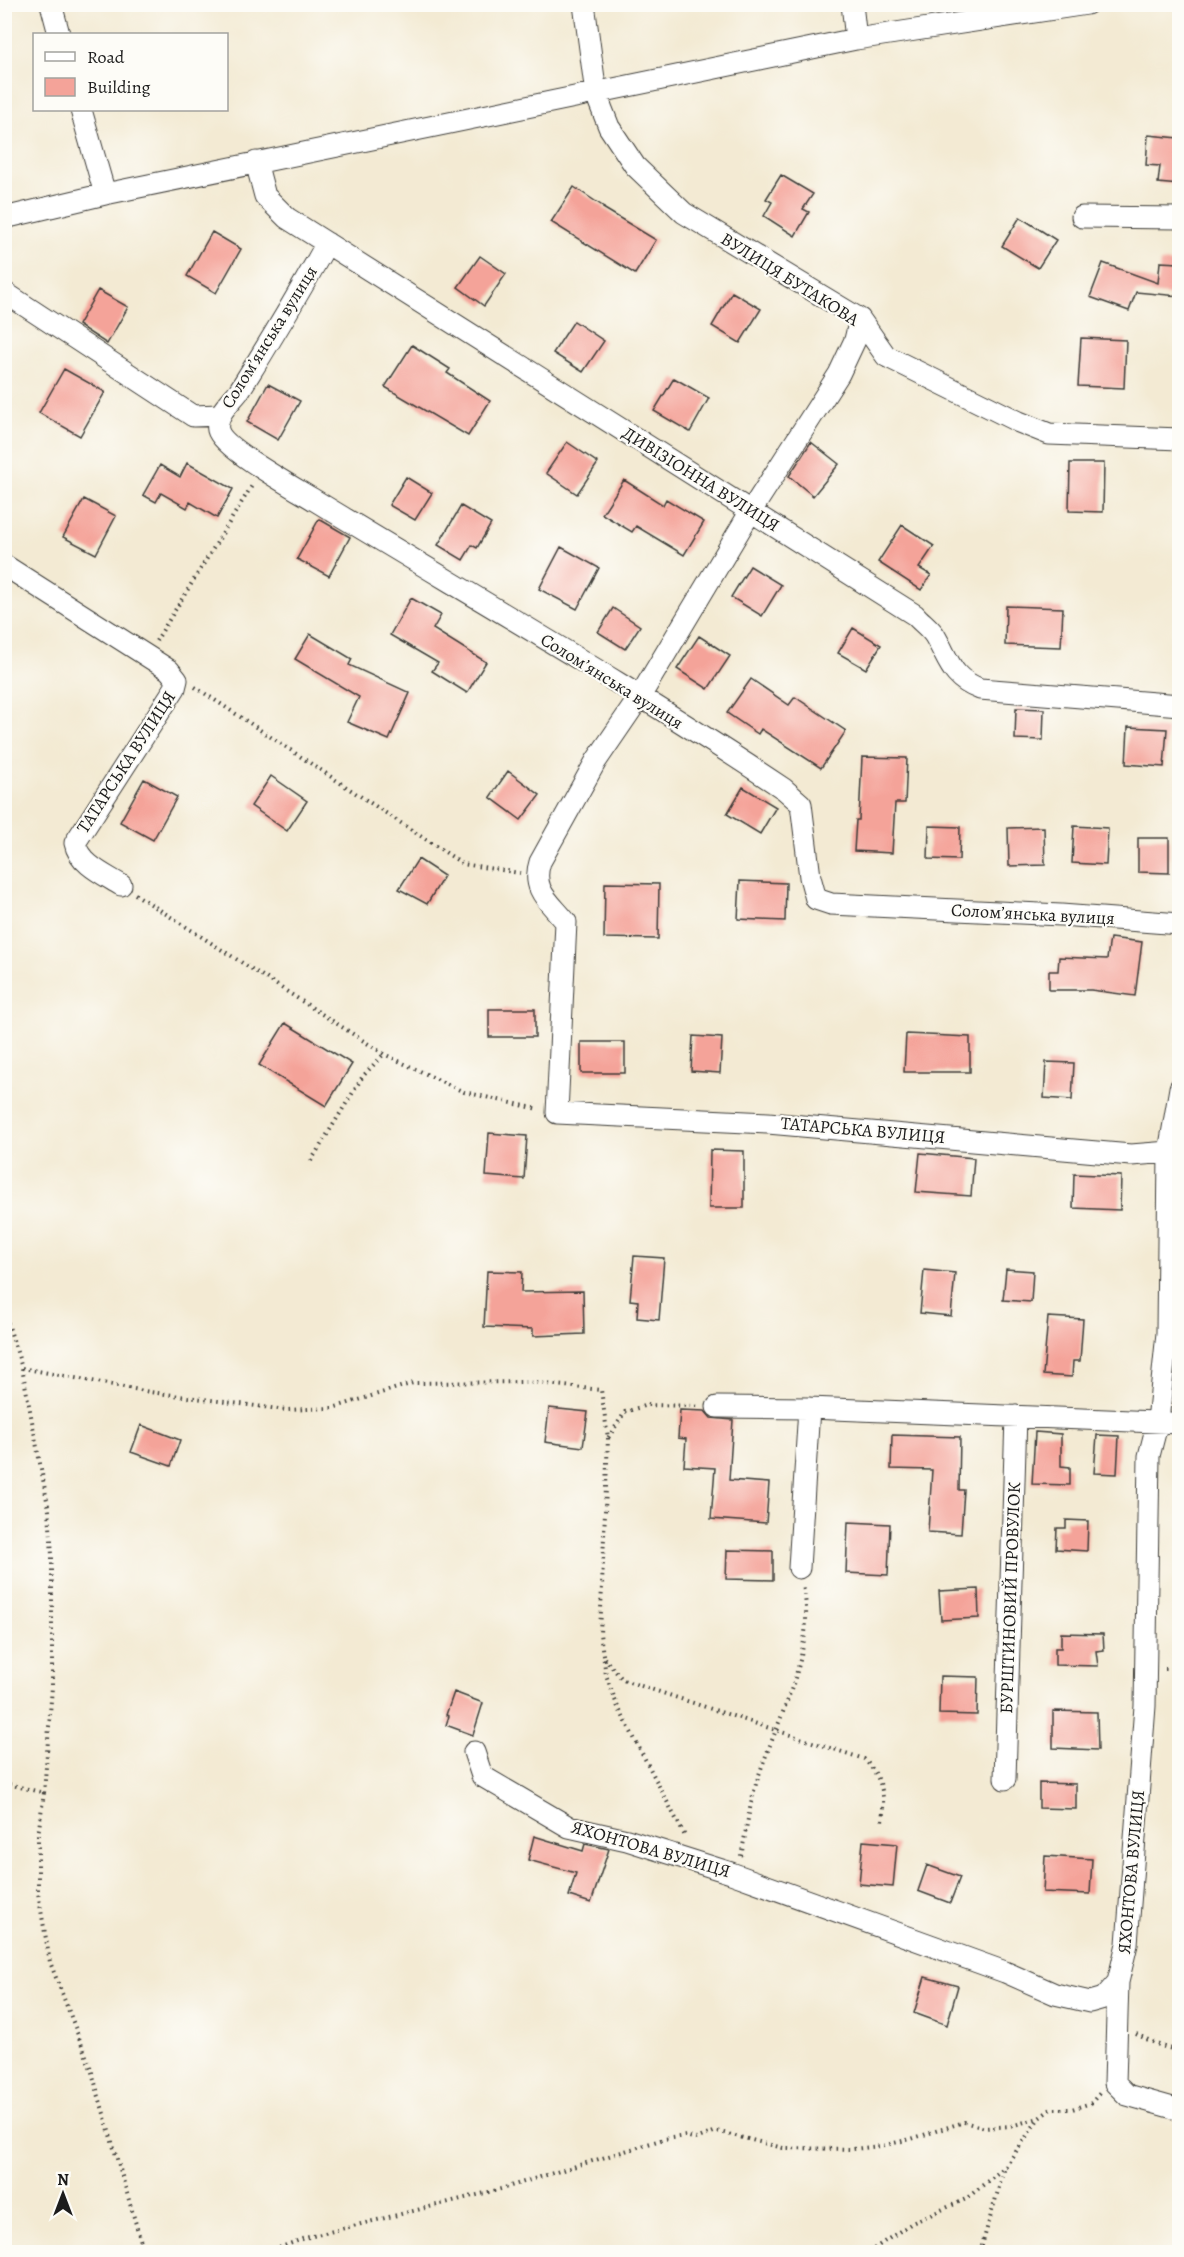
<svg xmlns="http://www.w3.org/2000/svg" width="1184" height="2257" viewBox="0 0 1184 2257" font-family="Alegreya,serif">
<rect width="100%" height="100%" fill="#fdfcf7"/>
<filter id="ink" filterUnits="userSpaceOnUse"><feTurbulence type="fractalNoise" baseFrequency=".0167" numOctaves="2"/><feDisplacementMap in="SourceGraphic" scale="12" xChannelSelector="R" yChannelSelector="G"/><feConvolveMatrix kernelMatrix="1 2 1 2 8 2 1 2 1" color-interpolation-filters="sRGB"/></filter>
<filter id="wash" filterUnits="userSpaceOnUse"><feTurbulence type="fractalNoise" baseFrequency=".008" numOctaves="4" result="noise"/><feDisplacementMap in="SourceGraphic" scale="24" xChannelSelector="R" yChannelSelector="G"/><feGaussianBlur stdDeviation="1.35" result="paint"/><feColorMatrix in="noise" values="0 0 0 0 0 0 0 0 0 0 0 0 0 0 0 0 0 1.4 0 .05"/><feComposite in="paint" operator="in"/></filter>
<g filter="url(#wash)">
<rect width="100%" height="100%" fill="#f3ead3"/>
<g id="blocks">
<path fill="#f4a399" d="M1148,135l31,3v47l-21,-2 2,-17 -14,-1z
M781,175l32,19 -10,15 6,3 -14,24 -31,-20 8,-14 -6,-3z
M574,187l30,20 -1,1 53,32 -21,34 -84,-52z
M1020,217l36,23 -18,28 -36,-22z
M212,232l29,17 -25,44 -29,-17z
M480,256l26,18 -22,32 -26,-19z
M1160,262l19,1v33l-43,-4 -7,19 -39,-14 13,-34 55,20z
M98,290l30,17 -21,37 -29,-19z
M732,292l29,17 -21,34 -28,-17z
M574,321l30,20 -21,31 -30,-19z
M1081,338l45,2 -2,48 -46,-2z
M412,345l38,24 -3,4 43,28 -22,35 -83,-49z
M64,369l41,23 -25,44 -41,-23z
M674,378l35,20 -19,34 -36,-21z
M268,384l32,17 -22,39 -31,-18z
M567,442l31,21 -21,31 -31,-21z
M811,442l28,22 -26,32 -24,-20z
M187,463l46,26 -16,29 -27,-16 -3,6 -26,-15 -5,9 -13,-7 17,-30 20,12z
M1070,463h34l-1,49 -34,-1z
M406,477l26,16 -17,27 -26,-15z
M624,480l39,25 3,-6 38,23 -20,33 -48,-29 -4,6 -30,-18z
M84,499l32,17 -20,38 -33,-17z
M461,506l30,18 -14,24 -5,-3 -9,15 -25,-15z
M319,519l31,18 -21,39 -32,-17z
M902,525l32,21 -15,22 12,7 -10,15 -43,-28z
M561,547l38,21 -22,41 -38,-20z
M750,566l31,19 -19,31 -31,-19z
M411,598l30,17 -8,14 53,33 -19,31 -35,-22 6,-8 -48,-28z
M1006,606l57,2 -2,39 -56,-2z
M613,608l27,18 -15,23 -27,-17z
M853,628l28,17 -15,24 -28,-16z
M310,634l42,25 -3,6 61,28 -21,47 -42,-18 12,-25 -64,-38z
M699,636l31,20 -22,33 -31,-20z
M751,679l38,26 6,-8 51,34 -25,37 -60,-39 -3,5 -31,-21z
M1016,708l28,1 -1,31 -28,-1z
M1128,727l39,2 -3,38 -38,-3z
M862,757l45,1 -2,45h-10l-3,50 -38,-2 2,-31h3z
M508,771l32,24 -19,25 -31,-23z
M271,776l36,25 -20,30 -36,-25z
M144,779l33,18 -24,43 -33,-18z
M743,787l33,20 -16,27 -33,-20z
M929,826l31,1 -1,33 -31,-1z
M1074,826l34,2 -2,37 -34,-2z
M1044,827l1,38 -36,1 -1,-38z
M1138,838h31v35l-31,-1z
M418,859l26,17 -17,28 -28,-15z
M740,881l46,2 -1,38 -47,-2z
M605,883l54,1 -1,55 -54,-1z
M1110,938l32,4 -7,54 -44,-6h-42v-19h9l1,-14 48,2z
M489,1009h46v28h-46z
M285,1023l67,41 -26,42 -67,-41z
M906,1034l64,3v35h-66z
M693,1036l29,2 -2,35 -29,-2z
M581,1042h44v31h-44z
M1046,1062l28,1 -2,37 -28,-2z
M489,1133l38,3 -3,43 -38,-3z
M710,1150l34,1v57h-35z
M920,1153l54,5 -3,38 -55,-4z
M1074,1174l47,2 -1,34 -47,-2z
M634,1256l30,2 -5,62 -22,-2 1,-17 -8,-1z
M1006,1269l27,2 -2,31 -28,-2z
M924,1270l31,3 -4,43 -31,-3z
M487,1271l35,1 -1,20 62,-1 1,43 -51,2v-7l-49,-2z
M1048,1317l35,2 -3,42h-7l-1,16 -29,-2z
M549,1408l39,4 -5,35 -38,-5z
M680,1410l25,1 6,7 22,2 -4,60 40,3 -3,40 -55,-4 4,-51 -31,-2 2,-27 -8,-1z
M141,1425l39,15 -9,26 -40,-14z
M1035,1432l26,2v32l9,1v18l-38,-1z
M892,1435l68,2 -1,53h5l-3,44 -33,-2 4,-62 -41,-1z
M1097,1435l22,1 -2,38 -23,-1z
M1066,1520l22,1 -1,30 -31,-2 1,-21h9z
M848,1522l42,2 -2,51 -42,-2z
M727,1550l46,1v29l-47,-1z
M978,1589l1,29 -38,2 -2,-29z
M1061,1633l42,1 1,16 -8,1 2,15 -43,-1v-17h6z
M940,1676l38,1 -1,38 -38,-1z
M454,1692l29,11 -10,32 -27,-10 3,-9 -3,-1z
M1053,1711l44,1 1,38 -45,-2z
M1039,1783l37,1v25l-37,-1z
M534,1836l49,15 2,-7 24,5 -18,54 -22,-7 7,-23 -48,-13z
M863,1841l34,3 -4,43 -34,-3z
M1045,1856l47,3 -2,35 -47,-2z
M927,1865l33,12 -10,26 -32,-12z
M925,1977l33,9 -11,39 -33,-12z"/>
</g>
</g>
<g filter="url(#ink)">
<use href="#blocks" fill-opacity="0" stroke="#3c3b37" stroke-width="1.5"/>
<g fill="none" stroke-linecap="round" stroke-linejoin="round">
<defs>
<path id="minor" d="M51,4l8,30
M584,4l12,90 13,33 26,39 49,47 176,106 26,37 133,66 30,12 131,5
M852,4l4,35
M81,110l24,84
M256,162l9,34 22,22 628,397c6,7 15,13 20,21 15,26 16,42 45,53l200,16
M1082,217l98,1
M4,218l101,-24 751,-155 231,-35
M327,243c-28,50 -57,99 -88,148 -8,11 -24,23 -21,39 4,18 80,60 98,71 156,95 316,186 468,288l17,15 9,73 6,22 15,5 230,11 119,9
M4,292l189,124 27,-1
M860,319l-5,21 -16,34 -88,137 -112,187 -43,63 -56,101c-9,28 9,39 26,60l-9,191 211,10 363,32 38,-3
M4,565l165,105 8,10 -2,8 -100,155c4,21 30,32 46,42
M717,1407l92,1 371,15
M799,1568l10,-160
M474,1752l8,24 87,51 58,13 104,33 274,99 50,22 35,8 14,-4 14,-16 9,-38 18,-238 4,-250 9,-35 9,-88 2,-181 11,-64
M1005,1779l11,-363
M1118,1982l-3,101 12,12 53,15"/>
</defs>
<use href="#minor" stroke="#3c3b37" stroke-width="23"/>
<path stroke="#3c3b37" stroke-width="4" stroke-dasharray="1.5 4.5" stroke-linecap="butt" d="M156,641l97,-157
M195,687l268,177 57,9
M135,894l249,160 80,38 74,17
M311,1161l52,-85 21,-22
M4,1311l18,57 27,143 3,44v132l-8,106 -40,-10
M22,1368l128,24 136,18 47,-2 80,-25 115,-1 73,8 7,48 17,-26 22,-7 52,1
M608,1438l-8,196 6,41 11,30 69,133
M604,1658l19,22 241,79c19,20 21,35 18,62
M1165,1669h15
M44,1793l-6,42v58l12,69 41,107 53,183
M741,1856c5,-24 8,-48 15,-72 19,-61 62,-133 47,-198
M1136,2034l25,12 19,5
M268,2252l37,-14 196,-49 163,-50 22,-3 10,3 20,-8 67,17 70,1 28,-3 30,-7 53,-17 21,6 26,-2 28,-8
M869,2252l43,-29 54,-24 40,-33 33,-48 12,-9h21l19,-6 9,-10
M980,2252l25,-85"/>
<use href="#minor" stroke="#fff" stroke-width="21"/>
</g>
</g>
<g text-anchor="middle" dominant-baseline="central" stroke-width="4.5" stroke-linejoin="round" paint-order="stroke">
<g font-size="18" fill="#1c1c1c" stroke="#fdfcf7">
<text transform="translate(790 279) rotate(32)">ВУЛИЦЯ БУТАКОВА</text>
<text transform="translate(269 337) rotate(-58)">Соломʼянська вулиця</text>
<text transform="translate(701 479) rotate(32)">ДИВІЗІОННА ВУЛИЦЯ</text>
<text transform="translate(612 681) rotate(32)">Соломʼянська вулиця</text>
<text transform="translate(126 762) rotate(-57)">ТАТАРСЬКА ВУЛИЦЯ</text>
<text transform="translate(1033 914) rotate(3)">Соломʼянська вулиця</text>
<text transform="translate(863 1130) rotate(5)">ТАТАРСЬКА ВУЛИЦЯ</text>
<text transform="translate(1010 1598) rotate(-88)">БУРШТИНОВИЙ ПРОВУЛОК</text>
<text transform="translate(651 1849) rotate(16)">ЯХОНТОВА ВУЛИЦЯ</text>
<text transform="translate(1131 1872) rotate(-85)">ЯХОНТОВА ВУЛИЦЯ</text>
</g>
</g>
<rect width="1184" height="2257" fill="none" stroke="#fdfcf7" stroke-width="24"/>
<rect x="33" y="33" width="195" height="78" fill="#fdfcf7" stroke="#a3a29f" stroke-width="1.5"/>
<rect x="45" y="52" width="30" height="9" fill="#ffffff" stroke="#a3a29f" stroke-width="1.5"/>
<text x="87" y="63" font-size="18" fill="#1c1c1c">Road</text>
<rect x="45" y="78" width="30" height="18" fill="#f4a399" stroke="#a3a29f" stroke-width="1.5"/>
<text x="87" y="93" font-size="18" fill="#1c1c1c">Building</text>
<g transform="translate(63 2194)" stroke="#fdfcf7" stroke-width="4.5" paint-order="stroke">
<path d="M0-4.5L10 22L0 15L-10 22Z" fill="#1c1c1c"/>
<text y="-9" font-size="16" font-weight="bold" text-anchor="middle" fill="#1c1c1c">N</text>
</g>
</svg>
